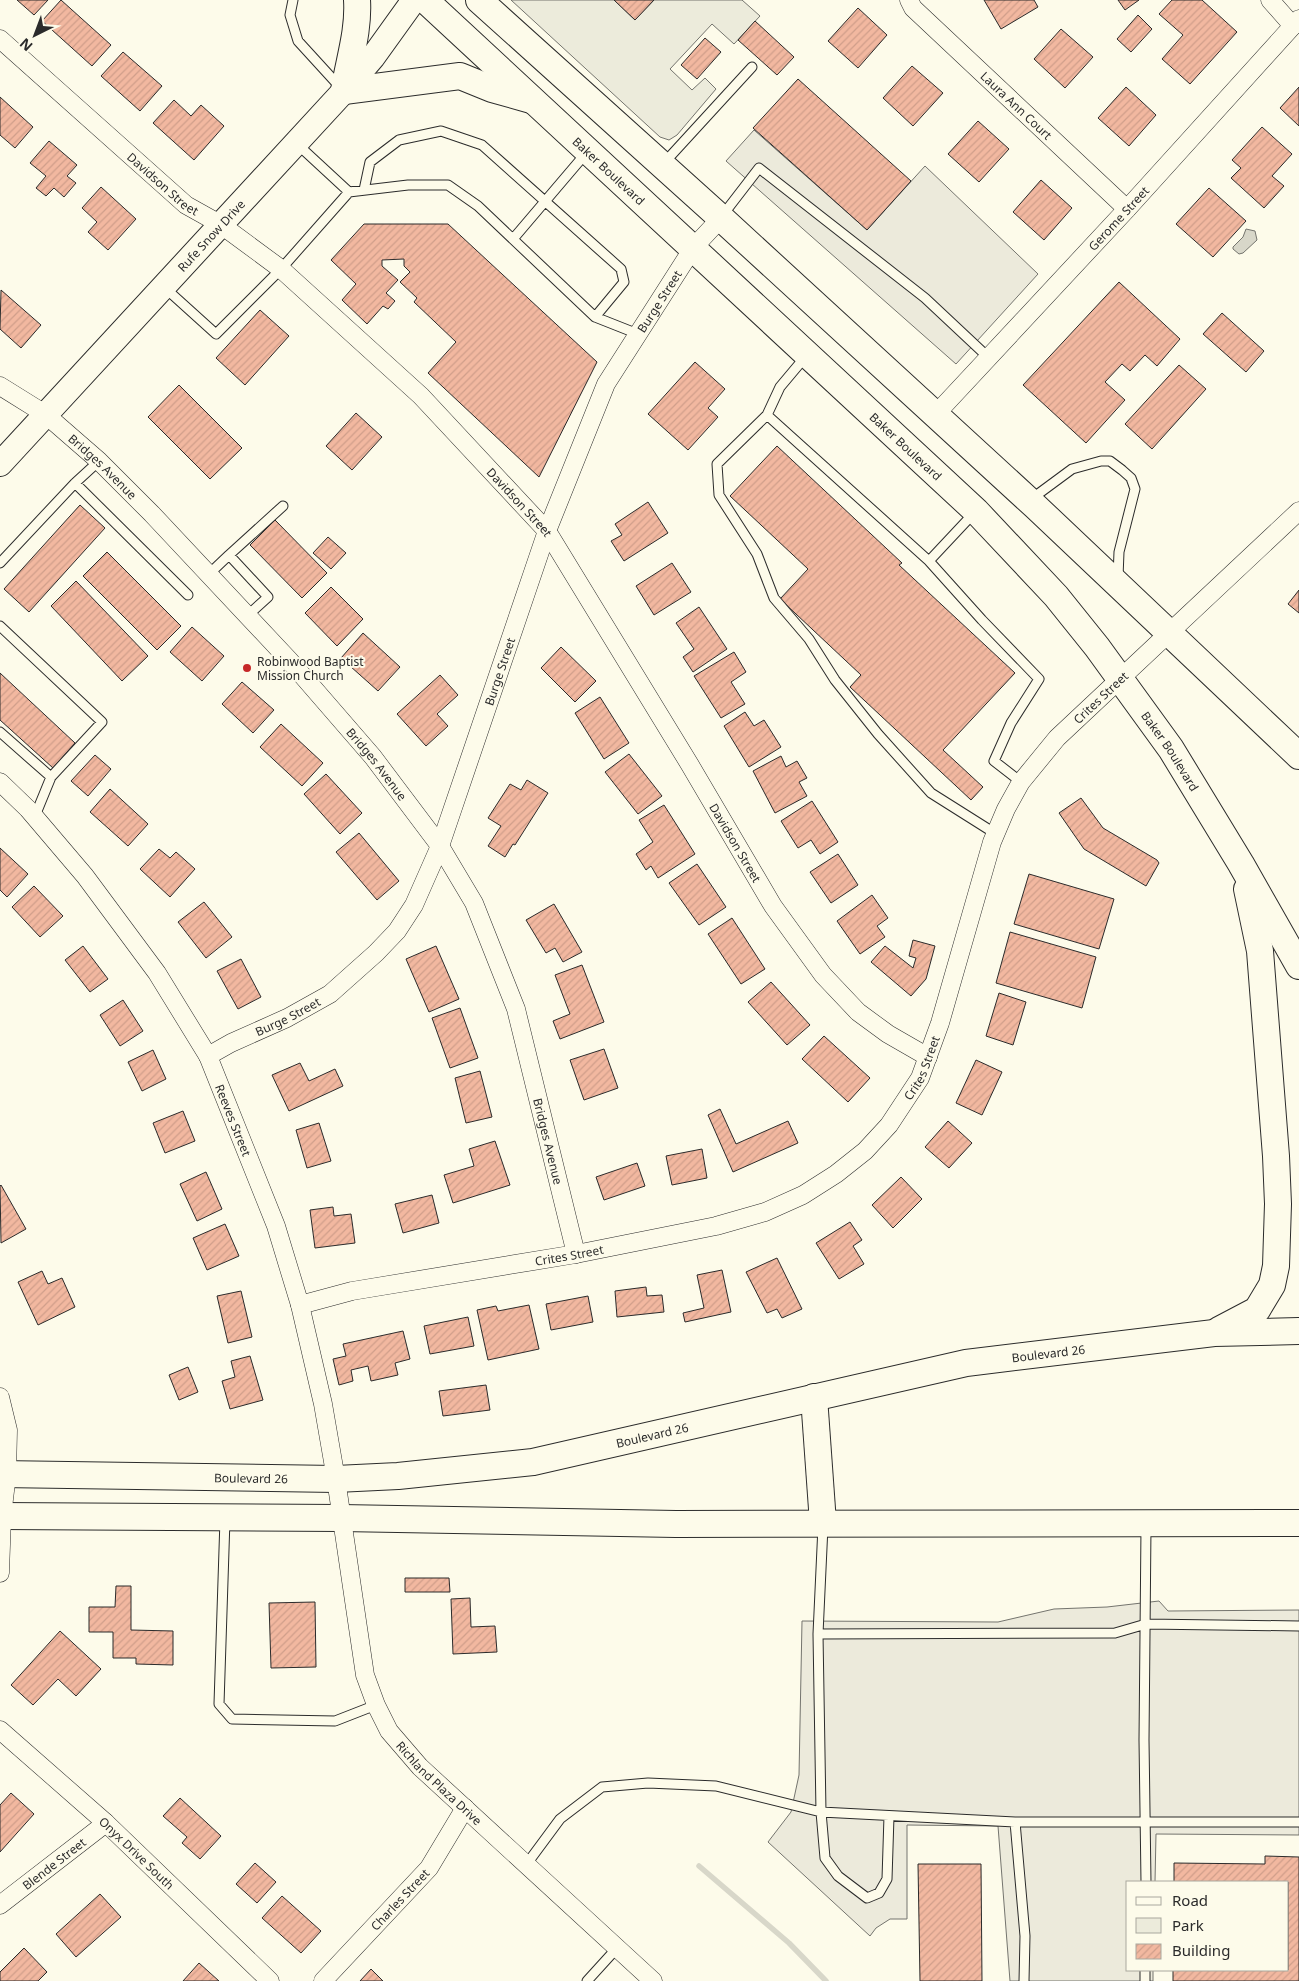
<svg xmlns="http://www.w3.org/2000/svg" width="1299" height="1981" viewBox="0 0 1299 1981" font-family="'Noto Sans',sans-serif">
<defs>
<pattern id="building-hatch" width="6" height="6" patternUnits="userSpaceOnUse" patternTransform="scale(1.25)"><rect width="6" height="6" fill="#f2b8a0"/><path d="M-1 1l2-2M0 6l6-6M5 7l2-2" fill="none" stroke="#d09e8a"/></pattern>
</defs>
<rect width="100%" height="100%" fill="#fdfbea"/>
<path fill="#ecebdb" stroke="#74746e" d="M511,0h103l21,20 19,-20h88l18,16 -26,28 -22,-20 -42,45 22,21 13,-12 11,11 -39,46 -8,5 -9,-3z"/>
<path fill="#eceadb" stroke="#74746e" d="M754,130l113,100 58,-64 113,108 -82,90 -230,-203z
M1159,1601l9,10 131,-1v225l-143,-1 -1,48h-27v88h25v11h-143l-12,-155 -91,-1v94h-17l-14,9 -6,8 -102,-94 23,-30 8,-37 3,-154 196,1 56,-13 53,-2z"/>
<path fill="#d8d7c9" stroke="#74746e" d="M1246,229l9,2 2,9 -14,13 -4,1 -6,-5v-2l10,-10z"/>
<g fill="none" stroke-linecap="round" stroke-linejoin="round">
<path stroke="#d8d7c9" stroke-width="5.5" d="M699,1866l90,77 37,38"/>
</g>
<path fill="url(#building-hatch)" stroke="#2b2b2b" d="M17,0h31l-14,15z
M61,0l50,45 -19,21 -50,-45z
M614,0h40l-19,20z
M984,0h50l4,7 -37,22z
M1118,0h21l-14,10z
M1172,0h30l35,32 -47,52 -28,-25 21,-24 -24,-21z
M858,8l29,27 -29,33 -30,-27z
M1138,15l14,14 -21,23 -14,-13z
M755,21l39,36 -17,18 -39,-35z
M1061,29l32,28 -28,31 -31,-29z
M705,38l16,14 -24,27 -16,-14z
M123,52l39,34 -22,25 -39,-35z
M912,66l31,27 -30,33 -30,-28z
M798,79l113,102 -44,49 -114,-102z
M1126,87l30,28 -27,31 -31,-28z
M1299,87v39l-19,-18z
M0,97l33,30 -18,21 -15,-13z
M174,100l17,16 10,-11 23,21 -30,34 -41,-37z
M978,121l31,28 -30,33 -31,-28z
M1262,127l30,27 -20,22 12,10 -20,22 -33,-30 10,-10 -9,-8z
M49,141l28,24 -10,11 9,7 -12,14 -10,-9 -8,8 -10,-8 10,-12 -16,-13z
M1041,180l31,28 -28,32 -31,-28z
M101,187l35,32 -28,31 -20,-18 9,-10 -15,-14z
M1209,188l37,33 -33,36 -37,-33z
M364,224h84l149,138 -58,115 -111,-104 28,-31 -42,-40 3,-4 -17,-16 10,-10 -6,-6v-7l-22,1v6l16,14 -12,13 9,8 -7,8 -5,-3 -16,18 -25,-24 14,-16 -25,-24z
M1119,282l61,57 -23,27 -12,-11 -15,16 -8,-7 -17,18 20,18 -39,43 -63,-58z
M1,290l40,35 -20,23 -21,-19z
M260,310l29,26 -44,49 -29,-27z
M1222,313l42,38 -18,21 -43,-38z
M695,362l30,27 -17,19 10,9 -30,33 -40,-36z
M1179,365l27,24 -54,60 -27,-25z
M179,385l63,63 -32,31 -62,-62z
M356,413l26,24 -30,33 -26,-24z
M777,446l125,117 -3,2 116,108 -72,77 40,37 -12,13 -121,-113 11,-12 -81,-76 28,-30 -78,-73z
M648,502l20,31 -44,28 -13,-20 11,-6 -7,-11z
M80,505l25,23 -76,84 -25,-23z
M275,520l52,53 -25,25 -52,-53z
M328,537l18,16 -15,16 -18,-16z
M107,552l74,74 -24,24 -74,-74z
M672,563l19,29 -37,23 -18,-29z
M76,581l72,75 -26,25 -71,-75z
M331,587l32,32 -26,27 -32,-33z
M1299,590v23l-11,-9z
M699,607l28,42 -34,23 -10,-15 11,-8 -18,-26z
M192,627l32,29 -22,25 -32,-29z
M363,633l37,34 -22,24 -37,-33z
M561,647l35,34 -21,21 -34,-34z
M734,652l12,20 -15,10 14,22 -24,14 -27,-42z
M0,673l75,70 -22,25 -53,-48z
M440,675l18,20 -21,19 11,12 -22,20 -29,-32z
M242,682l32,28 -21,23 -31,-29z
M600,697l29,46 -25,16 -29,-46z
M745,712l9,14 10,-6 17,27 -32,20 -25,-41z
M281,724l42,39 -21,23 -42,-39z
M629,754l33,42 -24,18 -33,-42z
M95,755l16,14 -23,27 -17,-15z
M781,756l5,11 11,-6 10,17 -8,4 8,14 -32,17 -22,-42z
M326,774l36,39 -22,21 -36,-40z
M527,780l21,13 -33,52 -2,-1 -8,13 -17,-11 13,-20 -13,-8 22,-34 11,6z
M110,789l38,35 -20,22 -38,-34z
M1081,798l22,30 54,32 2,3 -13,23 -62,-37 -25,-36z
M812,801l26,41 -18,12 -9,-14 -13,8 -17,-27z
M664,805l31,49 -37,24 -7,-12 -5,4 -10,-16 17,-12 -14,-22z
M359,833l40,48 -22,19 -41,-48z
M0,848l28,26 -21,23 -7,-7z
M159,849l11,9 6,-6 19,17 -25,28 -30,-28z
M838,854l20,31 -27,18 -21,-31z
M697,864l29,43 -27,18 -30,-42z
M1029,874l85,25 -15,50 -85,-25z
M34,886l29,30 -23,21 -28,-30z
M872,895l16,23 -11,8 8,11 -25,17 -23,-33z
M204,902l28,35 -26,21 -28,-36z
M554,904l28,48 -19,10 -8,-14 -9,5 -20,-33z
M732,918l33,51 -24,15 -33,-50z
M1010,932l86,25 -14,51 -86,-25z
M913,940l22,6 -9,33 -15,17 -40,-34 14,-16 28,22 3,-10 -7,-2z
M83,946l25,33 -18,13 -25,-32z
M436,946l23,53 -30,13 -23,-53z
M241,959l20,38 -23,12 -21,-38z
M582,965l22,57 -44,17 -7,-18 17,-7 -15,-39z
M771,982l39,43 -23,20 -39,-43z
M999,993l27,9 -13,43 -27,-9z
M123,1000l20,31 -23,15 -20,-31z
M460,1008l18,50 -28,10 -18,-50z
M824,1036l46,42 -22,24 -46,-43z
M604,1049l14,39 -34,12 -14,-40z
M153,1050l13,29 -24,12 -14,-29z
M976,1060l26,12 -20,43 -26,-12z
M300,1063l9,18 26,-12 8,17 -54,25 -17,-36z
M480,1071l12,46 -26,6 -11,-45z
M720,1109l16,35 52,-23 10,22 -65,29 -25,-57z
M183,1111l12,30 -30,12 -12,-30z
M948,1121l24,22 -23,25 -24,-21z
M319,1123l12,38 -24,7 -11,-38z
M495,1141l15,44 -57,18 -9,-28 30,-9 -5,-17z
M702,1149l5,29 -35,7 -6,-29z
M637,1163l8,23 -41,14 -8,-23z
M206,1172l16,37 -25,12 -17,-37z
M901,1177l21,22 -29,29 -21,-23z
M1,1185l25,44 -25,14 -1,-57z
M432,1195l7,28 -36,10 -8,-29z
M333,1207l1,9 17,-2 4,29 -40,5 -5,-38z
M850,1222l12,18 -9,6 11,18 -25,15 -23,-36z
M225,1224l14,32 -32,14 -14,-32z
M777,1258l25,51 -20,9 -5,-9 -10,4 -21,-41z
M722,1270l9,42 -46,10 -2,-9 21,-5 -7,-33z
M42,1271l6,13 14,-6 13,29 -37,18 -20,-43z
M646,1287l1,9 15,-1 2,17 -47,5 -2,-26z
M241,1291l11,46 -24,6 -11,-47z
M588,1296l5,26 -42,8 -5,-26z
M529,1305l10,44 -51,11 -11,-50 19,-4 2,5z
M468,1317l6,29 -44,8 -6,-28z
M403,1331l7,28 -15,4 3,12 -27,6 -3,-15 -17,4 2,11 -14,4 -6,-26 13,-3 -3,-12z
M250,1356l13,44 -33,9 -8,-28 13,-4 -4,-16z
M188,1367l10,25 -19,8 -10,-25z
M486,1385l4,25 -47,6 -4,-25z
M405,1578h44l1,14h-45z
M116,1586h15v44l42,1v34l-37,-1v-6h-23v-26h-24v-25h26z
M470,1598l1,29 24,-1 2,26 -44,2 -2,-55z
M315,1602l1,65 -45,1 -2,-65z
M60,1631l41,38 -25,27 -18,-17 -25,26 -22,-20z
M11,1793l23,21 -34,38v-47z
M180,1798l41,38 -21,23 -18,-16 5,-6 -24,-21z
M1265,1856l34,1v124h-126v-11h115v-88h-114v-19l91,1z
M255,1863l21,19 -19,21 -21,-19z
M918,1864h63l1,117h-62z
M100,1894l21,23 -45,40 -20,-23z
M282,1896l39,35 -20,22 -39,-35z
M24,1948l23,24 -9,9h-38v-9z
M199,1963l20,18h-36z
M371,1969l12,12h-23z"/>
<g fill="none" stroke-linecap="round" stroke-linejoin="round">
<defs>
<path id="service" d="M293,0l-3,15 8,26 42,46
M296,143l53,49
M664,163l88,-96
M364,190l6,-28 29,-22 42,-9 41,14 139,124 3,13 -29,35
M722,216l37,-48 166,130 64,60
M513,239l74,-87
M164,287l52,47 65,-65 68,-77 59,-7h40l30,21 117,111 43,17
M806,356l-26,31 -13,28 -50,49 2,31 38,59 17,44 35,41 26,41 43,54 53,59 65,41
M767,415l162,146 53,59 57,59 -28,44 -17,38 27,21
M75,483l113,112
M1030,500l42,-31 29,-8h9l12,9 9,8 4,11 -16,63 -1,25
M229,555l54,-49
M929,561l45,-48
M0,563l75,-80 24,-22
M209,574l20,-19 39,42 -21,19
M0,626l102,96 -51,55 -16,39
M0,732l51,45
M225,1519l-6,185 13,15 103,2 41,-16
M823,1526l-5,108 3,178 4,46 13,18 29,22 12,-5 8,-14 2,-63
M818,1634l297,-1 31,-9 153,2
M1015,1822l10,114 -1,45
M526,1865l34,-46 42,-32 46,-4 68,3 105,26 194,10h284
M1146,1882l-2,-142 2,-213
M587,1981l30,-33
M1145,1981v-11"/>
<g id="minor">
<path id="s1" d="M909,0l4,8 214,201"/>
<path d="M1270,0l23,26"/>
<path id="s2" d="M0,39l186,166 34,19 61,45 140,127 126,135 143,234 83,141 50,69 35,37 30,22 40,23"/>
<path id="s3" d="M0,386l45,28 54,47 53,53 137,146 84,97 67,89 34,57 42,106 60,245"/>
<path id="s4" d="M935,415l192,-206 172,-190"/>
<path id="s5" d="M0,782l28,27 57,67 72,97 51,83 68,170 24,79 23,99 13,75 29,196 11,30 13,26 31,36 233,214"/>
<path id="s6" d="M208,1056l23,-13 56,-25 43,-24 46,-41 21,-22 17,-26 26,-59 107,-315 59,-147 87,-136 28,-30"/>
<path id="s7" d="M300,1305l52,-14 224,-37 140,-28 49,-14 38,-17 33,-21 29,-23 24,-26 31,-47 20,-55 52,-181 14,-33 15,-27 36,-44 242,-227"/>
<path d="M0,1397l8,33 -1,44 -5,42 -2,57"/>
<path id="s8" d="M0,1730l106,93 164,158"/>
<path id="s9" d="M0,1905l106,-82"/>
<path id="s10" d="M323,1981l106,-113 36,-60"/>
</g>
<g id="secondary">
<path id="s11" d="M0,464l344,-373 29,-34 41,-57"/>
</g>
<g id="primary">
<path d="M357,0c2,31 -8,60 -13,91l116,-15 32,13 39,11"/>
<path id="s12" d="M425,0l551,511 80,85 41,51 74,102 70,115 58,102"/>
<path d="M479,0l242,218 314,288 264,250"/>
<path d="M1219,1330l38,-20 15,-25 4,-19 2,-62 -2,-48 -16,-205 -13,-62"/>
<path d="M814,1397l9,126"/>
<path id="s13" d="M0,1474l336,5 62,-3 135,-14 433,-99 248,-30 85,-2"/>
<path d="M0,1516l341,2 335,6 623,-1"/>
</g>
</defs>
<use href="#service" stroke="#2b2b2b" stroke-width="11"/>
<use href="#minor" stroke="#2b2b2b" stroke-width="19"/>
<use href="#secondary" stroke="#2b2b2b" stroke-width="26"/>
<use href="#primary" stroke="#2b2b2b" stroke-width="28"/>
<use href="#service" stroke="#fdfbea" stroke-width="9"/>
<use href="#minor" stroke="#fdfbea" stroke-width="18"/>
<use href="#secondary" stroke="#fdfbea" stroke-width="24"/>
<use href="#primary" stroke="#fdfbea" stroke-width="26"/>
</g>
<circle fill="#c62828" stroke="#fdfbea" stroke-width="2" cx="247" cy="668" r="5"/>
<g text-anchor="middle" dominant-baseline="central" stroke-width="4" stroke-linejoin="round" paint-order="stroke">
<g font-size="12" fill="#2b2b2b" stroke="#fdfbea">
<text stroke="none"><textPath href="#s1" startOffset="151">Laura Ann Court</textPath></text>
<text stroke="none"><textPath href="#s12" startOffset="251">Baker Boulevard</textPath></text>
<text stroke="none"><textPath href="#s2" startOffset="218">Davidson Street</textPath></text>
<text stroke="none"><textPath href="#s4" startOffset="269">Gerome Street</textPath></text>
<text stroke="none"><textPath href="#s11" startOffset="311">Rufe Snow Drive</textPath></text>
<text stroke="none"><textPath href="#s6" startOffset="914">Burge Street</textPath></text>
<text stroke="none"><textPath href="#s12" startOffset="656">Baker Boulevard</textPath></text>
<text stroke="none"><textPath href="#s3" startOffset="131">Bridges Avenue</textPath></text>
<text stroke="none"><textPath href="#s2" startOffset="698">Davidson Street</textPath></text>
<text stroke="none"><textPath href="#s6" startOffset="509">Burge Street</textPath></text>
<text stroke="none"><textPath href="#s7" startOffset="1114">Crites Street</textPath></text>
<text stroke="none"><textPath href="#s12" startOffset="1061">Baker Boulevard</textPath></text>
<text stroke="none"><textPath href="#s3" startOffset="536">Bridges Avenue</textPath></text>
<text stroke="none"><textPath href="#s2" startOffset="1102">Davidson Street</textPath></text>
<text stroke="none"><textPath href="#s6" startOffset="89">Burge Street</textPath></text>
<text stroke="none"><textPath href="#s7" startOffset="694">Crites Street</textPath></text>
<text stroke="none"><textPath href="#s5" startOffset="414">Reeves Street</textPath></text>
<text stroke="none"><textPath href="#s3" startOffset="956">Bridges Avenue</textPath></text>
<text stroke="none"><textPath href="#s7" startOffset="274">Crites Street</textPath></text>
<text stroke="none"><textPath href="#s13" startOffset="1061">Boulevard 26</textPath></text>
<text stroke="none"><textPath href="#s13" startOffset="656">Boulevard 26</textPath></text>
<text stroke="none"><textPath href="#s13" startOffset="251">Boulevard 26</textPath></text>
<text stroke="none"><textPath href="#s5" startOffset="1120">Richland Plaza Drive</textPath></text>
<text stroke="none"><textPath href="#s8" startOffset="184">Onyx Drive South</textPath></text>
<text stroke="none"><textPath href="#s9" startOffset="68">Blende Street</textPath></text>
<text stroke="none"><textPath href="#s10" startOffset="112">Charles Street</textPath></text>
</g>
<g font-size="12" fill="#2b2b2b" stroke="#fdfbea" text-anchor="start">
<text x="257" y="661">Robinwood Baptist<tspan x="257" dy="14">Mission Church</tspan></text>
</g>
</g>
<rect x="1126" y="1881" width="162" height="90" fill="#fdfbea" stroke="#a9a89e"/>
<rect x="1136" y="1897" width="25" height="8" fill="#fdfbea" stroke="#a9a89e"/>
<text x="1172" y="1906" font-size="15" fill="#2b2b2b">Road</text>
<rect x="1136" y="1918" width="25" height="15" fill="#ecebdb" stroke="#a9a89e"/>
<text x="1172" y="1931" font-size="15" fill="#2b2b2b">Park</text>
<rect x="1136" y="1944" width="25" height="15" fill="url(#building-hatch)" stroke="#a9a89e"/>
<text x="1172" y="1956" font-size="15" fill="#2b2b2b">Building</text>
<g transform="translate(35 35) rotate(222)" stroke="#fdfbea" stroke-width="4" paint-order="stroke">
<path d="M0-4L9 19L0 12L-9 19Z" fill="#2b2b2b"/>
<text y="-8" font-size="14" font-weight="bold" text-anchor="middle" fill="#2b2b2b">N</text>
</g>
</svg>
